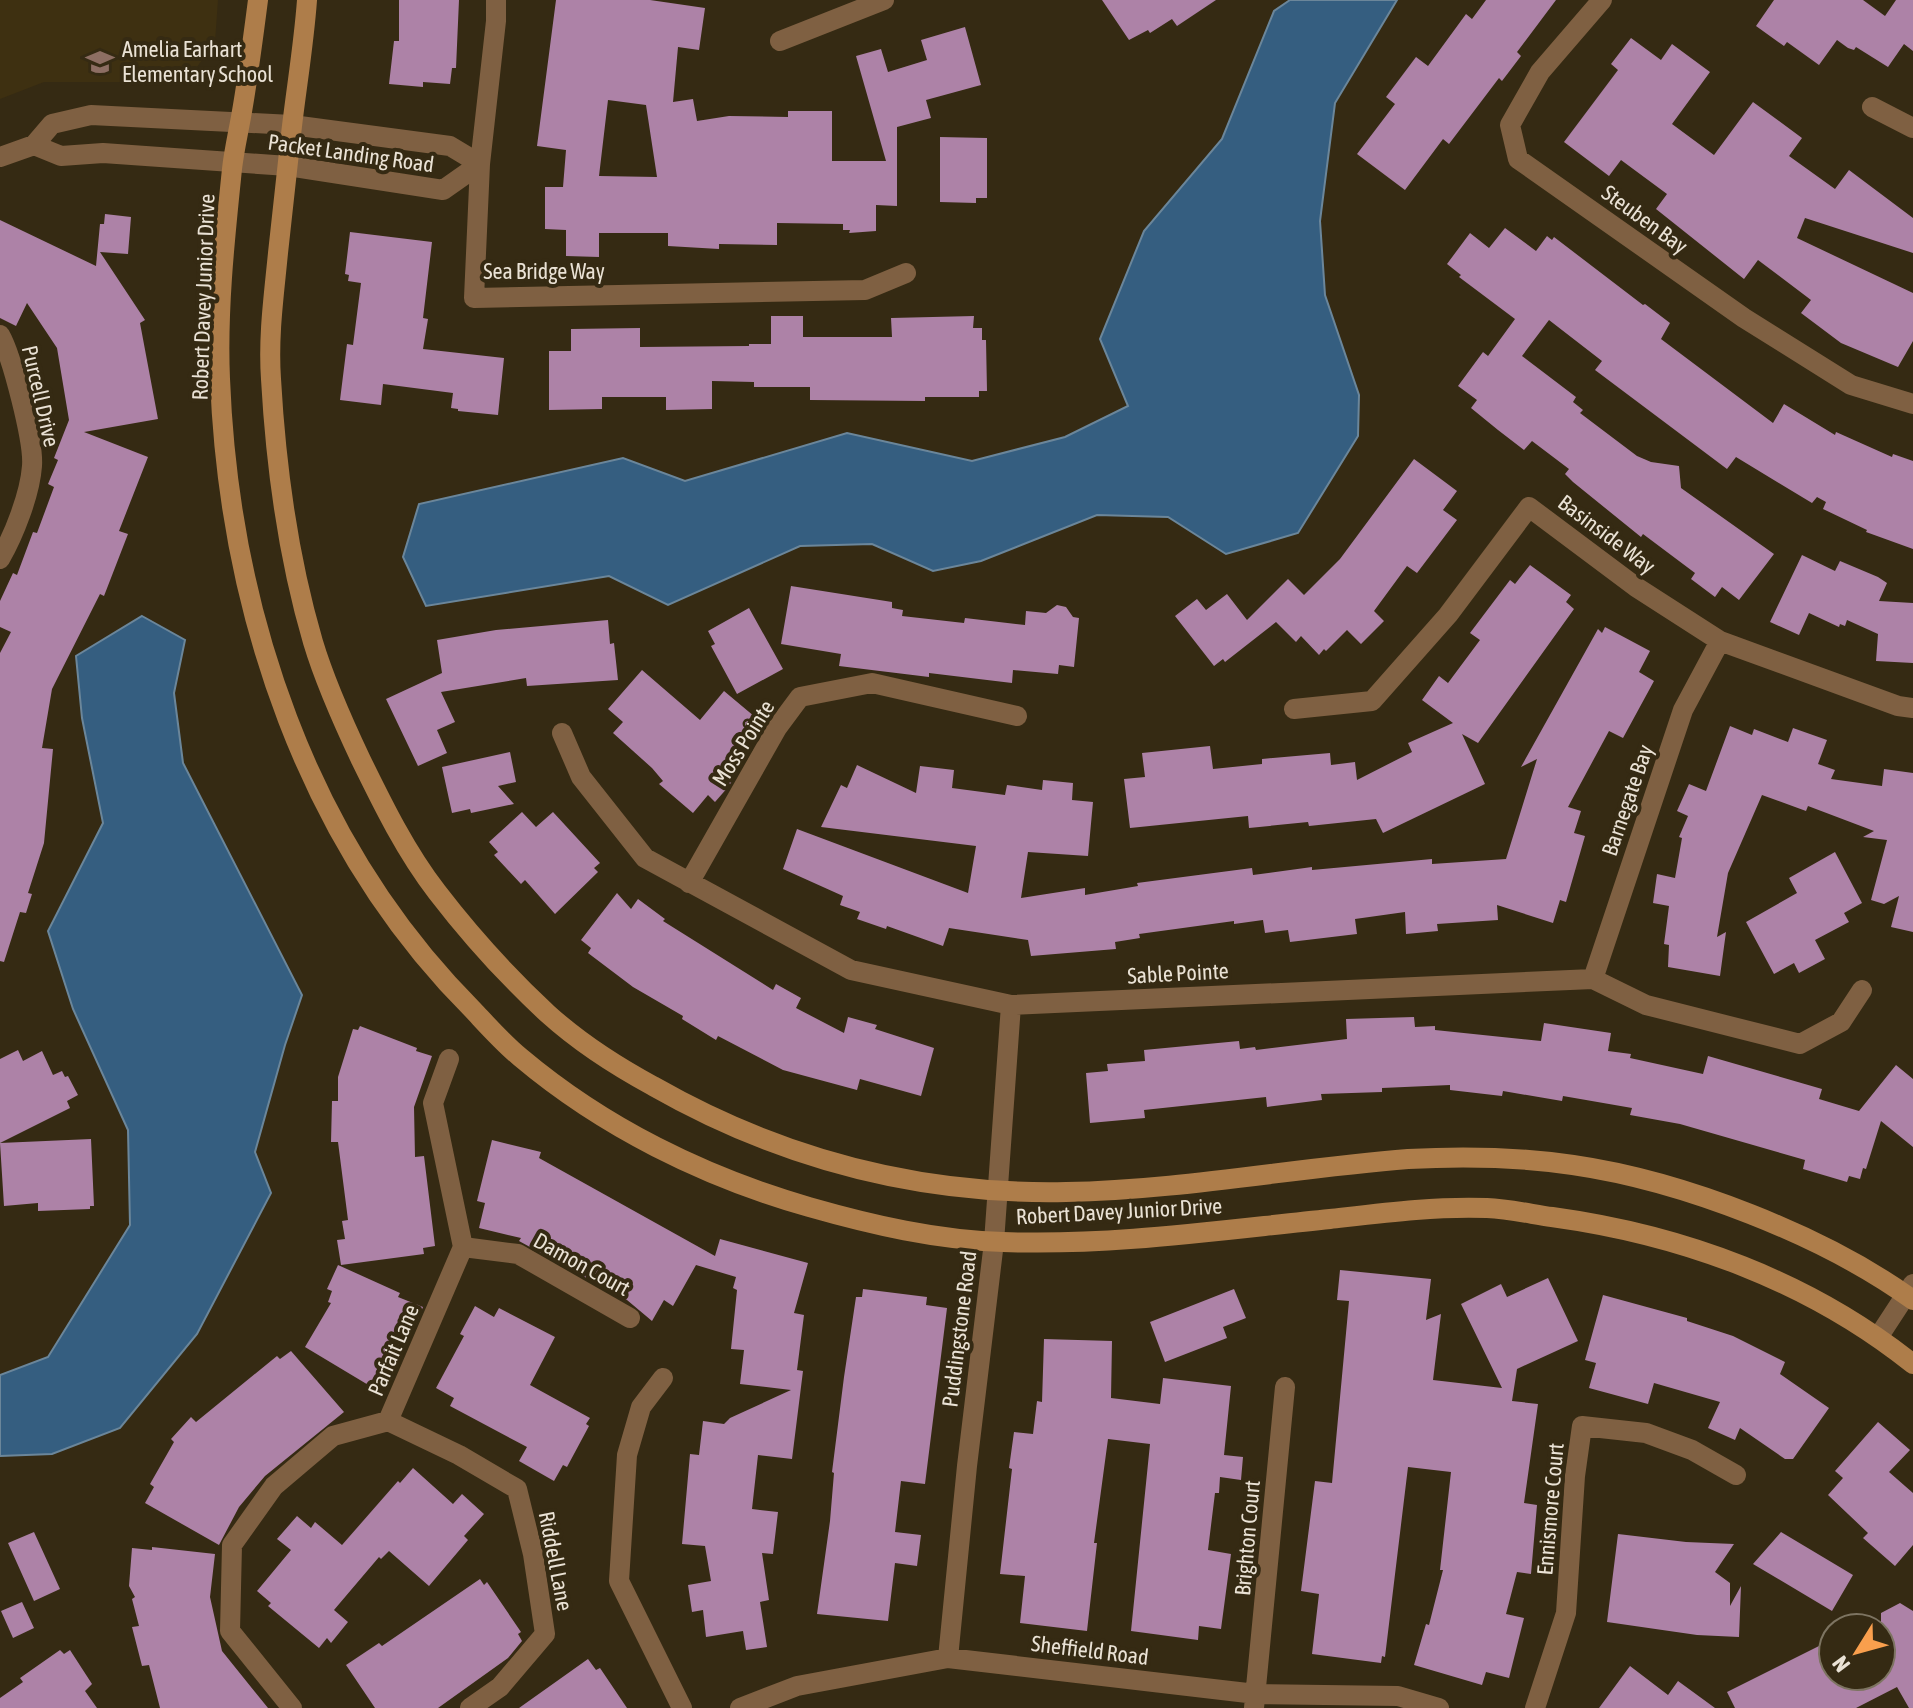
<svg xmlns="http://www.w3.org/2000/svg" width="1913" height="1708" viewBox="0 0 1913 1708" font-family="'Asap Condensed',sans-serif">
<rect width="100%" height="100%" fill="#352a13"/>
<path fill="#3e3011" d="M0,0h218l-3,42 -29,40h-142l-44,17z"/>
<path fill="#355e80" stroke="#6b869a" stroke-width="2" d="M1290,0h107l-62,103 -15,118 5,74 34,100 -1,41 -60,97 -72,21 -58,-37 -71,-2 -116,46 -48,10 -61,-27 -72,2 -132,59 -59,-29 -183,30 -23,-49 16,-53 204,-46 62,23 162,-48 125,28 93,-24 63,-31 -28,-67 44,-108 78,-92 52,-128z
M142,616l43,24 -11,53 9,70 119,232 -17,50 -30,107 16,41 -74,141 -77,94 -68,26 -52,2v-81l48,-18 82,-132 -2,-95 -55,-121 -25,-78 55,-108 -21,-105 -6,-62z"/>
<path fill="#ad82a7" fill-rule="evenodd" d="M399,0h60l-3,68h-4l-2,16 -27,-2v5l-34,-3 5,-43h5z
M556,0h94l55,8 -6,42 -21,-3 -5,55 20,-3 4,22 32,-5 59,1v-6h44v50h54l-30,-105 25,-7 7,23 39,-12 -6,-20 44,-13 16,58 -55,15 5,18 -34,9v79l-21,-1v26l-27,2 1,-3h-7v-6l-66,-1v22l-58,-1v5l-51,-3v-13h-69v24l-33,-1v-26l-21,-1v-42h18l3,-37 -29,-4zM608,100l38,5 11,72 -58,-1z
M1102,0h114l-39,26 -5,-7 -22,14 -2,-3 -19,10z
M1486,0h70l-39,52 4,4 -19,25 -3,-3 -50,66 -6,-5 -38,51 -48,-36 38,-50 -9,-7 30,-40 12,9 38,-52 6,5z
M1774,0h89l22,16 11,-16h17v51l-9,-7 -16,23 -32,-20 -2,3 -6,-2 -11,-8 -18,25 -32,-23 -3,4 -28,-20z
M1631,38l30,22 11,-16 38,28 -38,52 42,31 39,-53 49,36 -13,18 46,33 14,-19 64,48v35l-108,-35 -8,20 116,55v48l-15,26 -57,-24 -40,-30 10,-13 -53,-40 -14,19 -88,-70 11,-15 -46,-34 -12,16 -45,-34 54,-72 -7,-6z
M940,137l47,1v60h-11v5l-36,-1z
M105,214l26,3 -3,37 -28,-2 45,68 -5,3 18,96 -74,13 64,25 -29,74 9,3 -24,62 -4,-2 -48,95 -10,59 11,1 -9,94 -16,50 4,1 -6,19 -6,-1 -16,50 -4,-1v-308l11,-21 -11,-5v-26l13,-28 4,2 16,-43 4,1 17,-46 -6,-3 10,-24 -4,-2 15,-38 -12,-72 -30,-45 -11,23 -16,-8v-98l96,46 4,-42h4z
M1505,228l31,23 11,-15 5,4 2,-3 89,68 2,-1 25,19 -9,16 112,84 11,-19 51,31 1,-3 56,25 1,-3 20,7v88l-47,-17 1,-2 -44,-21 3,-7 -9,-5 -5,6 -76,-46 -9,12 -132,-99 7,-9 -53,-41 -27,36 54,41 -3,5 10,8 -3,3 57,43 14,6 28,4 2,22 93,66 -35,46 -17,-13 -7,10 -24,-18 4,-6 -52,-39 -2,3 -68,-55 -8,-8 4,-5 -37,-28 -8,9 -26,-20 -27,-22 6,-8 -19,-14 25,-34 5,4 27,-37 -56,-42 2,-2 -14,-11 23,-31 19,15z
M350,232l82,10 -9,76 5,1 -5,30 81,9 -6,57 -40,-4v-2l-7,-1 2,-15 -70,-9 -2,21 -41,-5 7,-56 6,1 8,-62 -13,-2 1,-6 -4,-1z
M771,316h32v21h89l-1,-19 83,-2 -1,12h9v12h4l1,51h-8v6h-54v4l-115,-1v-13h-56v-5l-42,-1v28l-46,1v-13h-64v12l-53,1v-59h22v-22l69,-1v19l109,-1v-2h22z
M1414,459l43,32 -14,19 14,10 -40,53 -10,-7 -33,45 10,10 -23,23 -14,-14 -21,21 -2,-2 -5,6 -18,-19 -5,6 -20,-20 -51,40 -2,-3 -9,7 -39,-50 22,-17 9,11 21,-16 20,26 41,-41 16,16 36,-36z
M1802,555l33,16 5,-10 38,16 9,6 -8,18 34,2v60l-37,-2 2,-27 -31,-14 -2,6 -5,-2 -1,3 -30,-14 -10,22 -29,-13z
M1530,565l41,30 -5,7 8,7 -96,134 -16,-9 23,50 -102,49 -7,-14 -67,7 -1,-4 -59,6 -1,-12 -118,12 -6,-49 21,-2 -3,-24 68,-7 3,23 49,-5v-5l68,-6 1,12 24,-3 2,18 55,-28 -4,-9 45,-20 -31,-23 17,-24 9,7 32,-43 -10,-7 40,-53 5,4z
M791,586l101,16v6l11,2 -1,6 62,7 1,-5 60,7 1,-14 20,2 11,-8 9,2 7,10 6,1 -5,49 -15,-2 -1,9 -45,-4 -1,13 -83,-10v4l-90,-11 2,-12 -60,-10z
M749,608l34,61 -46,25 -26,-48 4,-2 -7,-13z
M608,620l2,24 4,-1 4,37 -91,6 -1,-8 -85,14 14,30 -18,8 10,23 -29,13 -32,-67 56,-26 -5,-33 59,-10z
M1605,627l45,24 -11,21 15,9 -31,57 -14,-7 -41,76 13,4 -7,22 11,3 -19,66 -6,-2 -7,23 -56,-18 1,15 -61,4 1,7 -32,3 -1,-22 -50,7 2,15 -67,8 -2,-12 -23,3 -2,-13 -29,4v-3l-95,13 1,4 -25,4 1,7 -85,7 -3,-16 -79,-12 -6,18 -56,-20 -1,3 -29,-10 3,-7 -20,-7 3,-9 -60,-27 14,-40 171,64 8,-47 -155,-19 20,-42 6,3 10,-23 59,28 4,-27 34,4 -2,18 53,7 2,-10 35,5 1,-10 30,3 -1,17 21,2 -5,54 -60,-4 -7,46 64,-10v7l53,-9 -1,-3 115,-15 1,7 59,-8v3l120,-11v5l74,-5 31,-100 -16,8 77,-138 4,4z
M642,670l58,50 24,-29 37,31 -17,20 4,3 -22,27 7,7 -4,7 -14,16 -7,-7 -15,18 -34,-29 4,-3 -11,-13 -39,-35 10,-11 -15,-13z
M1730,726l22,9 2,-6 34,13 5,-14 34,12 -9,24 17,6 -4,9 51,7 2,-17 29,4v159l-22,-5 8,-31 -15,8 -13,-4 16,-60 -24,-3 11,-6 -66,-25 -2,5 -44,-16 -34,78 -11,64 9,-5 -6,44 -52,-9 1,-22 -5,-1 5,-38 -16,-3 4,-29 18,4 7,-40 -3,-1 9,-21 -11,-5 12,-27 17,7z
M510,752l6,30 -18,4 16,18 -43,9 -1,-4 -18,4 -10,-46z
M522,812l14,15 17,-15 47,51 -6,5 4,4 -43,42 -30,-34 -4,4 -27,-29 4,-3 -9,-10z
M1835,852l27,51 -18,10 5,9 -34,18 10,19 -26,14 -5,-10 -20,11 -28,-52 51,-29 -8,-15z
M617,893l14,16 7,-10 27,20 -2,2 110,69 3,-6 25,14 -5,10 48,25 4,-16 29,8 -2,4 59,19 -13,48 -61,-17 -3,11 -74,-20 -65,-34 -2,4 -34,-21 1,-3 -50,-29 -45,-34 3,-5 -10,-8z
M1414,1017l1,10 20,-1v4l106,11 3,-18 67,10 -3,18 23,3 -1,4 73,16 5,-18 114,33 -3,10 40,12 37,-46 17,14v68l-32,-26 -15,48 -3,-1 -3,11 -11,-3 -2,6 -44,-13 2,-9 -125,-36 -50,-9 2,-7 -69,-12 -1,5 -59,-10 -1,5 -52,-6v-5l-68,3v4l-61,2 1,6 -55,7 -1,-10 -122,13 1,8 -55,5 -4,-50 22,-2 -1,-7 38,-3 -1,-11 95,-9 1,8 15,-2 1,3 91,-11 -1,-20z
M360,1026l57,22 -1,3 16,5 -18,51 1,50 9,-1 11,90 -12,2 1,6 -83,11 -4,-25 8,-1 -3,-18 6,-1 -10,-78h-7l1,-41h6v-24l15,-48 5,1z
M18,1050l5,11 19,-10 11,24 9,-4 3,6 3,-1 10,19 -11,6 3,7 -70,35v-84z
M91,1139l3,67h-4v3l-52,2v-8l-34,3 -4,-63z
M492,1140l49,12 -2,6 176,98 5,-17 88,24 -14,50 10,2 -7,55 6,1 -11,88 -34,-4 -6,54 26,3 -5,42 -11,-1 7,47 -9,2 7,45 -21,3 -3,-19 -37,6 -3,-27 -11,2 -4,-27 23,-4 -6,-35 -23,-2 8,-90 9,1 4,-34 21,3 6,-6 61,-28 -51,-6 4,-34 -13,-1 6,-59 -4,-2 3,-11 -40,-12 -23,41 -9,-6 -12,21 -25,-21 -108,-59 2,-3 -42,-10 6,-25 -8,-2z
M338,1265l62,28 -2,4 25,10 -13,31 -27,46 -10,-5 -3,7 -65,-39 26,-44 -3,-1 4,-11 -5,-2z
M1340,1270l91,9 -5,41 15,-6 -8,66 69,8 -41,-84 40,-20 6,13 41,-19 30,63 -61,28 -5,32 26,3 -14,99 13,2 -6,69 -14,-2 -11,42 18,4 -15,60 -23,-6 -4,13 -68,-20 12,-41 3,1 14,-55h-3l11,-98 -43,-5 -23,190 -3,-1 -1,7 -69,-9 7,-60 -18,-3 14,-110 17,2 17,-182 -12,-1z
M863,1289l64,8 -1,8 21,3 -22,176 -24,-3 -6,51 26,3 -4,31 -22,-3 -7,58 -71,-7 13,-93 4,-48 -2,-1 12,-95 12,-80h6z
M1234,1289l12,29 -23,9 4,11 -62,24 -15,-40z
M1603,1295l84,23v3l46,15 52,26 -5,12 49,34 -36,51h-8l-45,-31 -5,12 -27,-12 12,-26 -66,-19 -6,21 -59,-16 7,-25 -11,-3z
M475,1306l19,11 5,-9 56,29 -25,48 60,33 -4,6 3,2 -22,41 -4,-2 -9,16 -35,-20 8,-14 -77,-41 4,-8 -18,-10 28,-52 -4,-2z
M1044,1339l68,2 -1,57 49,6 3,-26 68,8 -7,69 19,2 -2,23 -21,-3 -1,16h-4l-7,57 23,4 -10,75 -22,-3 -1,14 -67,-9 19,-187 -42,-5 -14,104h3l-10,88 -67,-8 5,-47 -25,-2 12,-105 -3,-1 5,-36 19,2 4,-33 5,1z
M291,1351l53,61 -79,64 -26,31 -20,38 -74,-42 9,-16 -4,-3 24,-42 -3,-3 20,-22 5,5 81,-66 3,3z
M1878,1422l32,28 -21,22 24,21v52l-18,21 -32,-28 5,-5 -40,-38 15,-17 -8,-7z
M413,1468l40,36 9,-10 22,20 -20,22 4,4 -39,46 -40,-35 -8,8 -2,-2 -45,53 14,12 -17,21 -4,-5 -8,10 -51,-42 3,-3 -14,-12 34,-41 -14,-11 20,-23 14,12 4,-6 27,23 56,-64 2,2z
M34,1532l26,57 -26,12 -26,-58z
M1781,1532l72,43 -21,36 -79,-47z
M1618,1534l68,8 48,2 -19,28 15,11v23l11,-20 -2,51 -42,-2 -90,-13z
M152,1547l63,7 -5,43 12,54 46,57h-108l-11,-43 -7,1 -10,-39 7,-1 -7,-27 3,-2 -6,-11 3,-38 20,2z
M480,1579l4,6 3,-3 34,50 -3,2 4,7 -14,17 -70,50h-63l-29,-43 33,-22 3,3z
M22,1602l12,26 -21,10 -12,-27z
M1900,1603l13,8v97h-4l-12,-21 -41,21h-121l-8,-16 106,-53v37h48v-63z
M60,1650l4,4 6,-4 22,34 -7,7 12,17h-97v-10l23,-16 -3,-4z
M588,1659l8,11 4,-2 27,40h-108z
M1630,1666l38,29 10,-14 37,27h-116z"/>
<g fill="none" stroke-linecap="round" stroke-linejoin="round">
<path stroke="#7f6042" stroke-width="20" d="M496,0v21l-16,143 -6,134 391,-8 41,-17
M1602,0l-62,72 -30,53 8,34 226,159 107,67 62,19
M780,41l104,-41
M1872,107l41,21
M0,157l34,-12 18,-21 39,-9 201,10 158,21 30,18 -37,26 -155,-24 -185,-13 -42,3 -27,-11
M0,335c12,21 34,107 32,131 -2,28 -18,69 -32,93
M1294,709l78,-8 76,-86 81,-108 107,80 84,54 178,65 15,2
M562,733l19,44 64,81 206,112 160,35 582,-26 53,26 154,39 41,-22 21,-32
M689,883l88,-155 23,-31 72,-14 145,33
M1593,979l90,-269 37,-69
M463,1247l55,7 112,64
M1879,1336l34,-52
M663,1378l-22,29 -14,48 -8,126 63,127
M388,1421l71,34 58,34 16,65 12,80 -45,53 -30,21
M948,1658l19,-192 27,-224 17,-237
M292,1708l-62,-77 2,-86 42,-59 59,-50 55,-15 75,-174 -30,-144 16,-44
M740,1708l57,-22 151,-28 308,36 142,2 41,12
M1254,1708l31,-321
M1535,1708l31,-95 9,-137 7,-50 64,7 46,17 44,25"/>
<path stroke="#ae7d4a" stroke-width="20" d="M258,0c-5,39 -10,78 -17,117 -3,17 -7,34 -9,52 -7,68 -15,141 -12,210 9,231 87,465 253,631 15,16 30,33 47,47 83,70 184,120 289,150 63,18 128,33 194,35 109,4 218,-12 327,-23 52,-6 105,-13 157,-11 22,1 44,6 65,9 131,18 257,64 361,147
M307,0c-3,42 -10,84 -15,126 -5,42 -9,84 -14,127 -4,42 -10,83 -7,126 5,89 17,178 42,263 12,40 30,80 48,118 22,45 45,92 76,132 33,43 71,85 111,122 31,28 68,52 105,72 128,73 265,109 413,106 114,-2 228,-24 342,-33 55,-3 111,-2 165,6 110,16 250,70 340,135"/>
</g>
<defs>
<symbol id="school-bare" viewBox="-9 -9 18 18"><path d="M0-5L7-2L0 1L-7-2ZM-4 1L0 2.5L4 1V4Q0 6-4 4Z" fill="#8d6e63" stroke="#352a13" stroke-width="2.5" paint-order="stroke"/></symbol>
</defs>
<g fill-rule="evenodd">
<use href="#school-bare" x="80" y="42" width="40" height="40"/>
</g>
<g text-anchor="middle" dominant-baseline="central" stroke-width="8" stroke-linejoin="round" paint-order="stroke">
<g font-size="22" fill="#eae2d5" stroke="#352a13" text-anchor="start">
<text x="122" y="49">Amelia Earhart<tspan x="122" dy="25">Elementary School</tspan></text>
</g>
<g font-size="22" fill="#eae2d5" stroke="#352a13">
<text transform="translate(351 153) rotate(8)">Packet Landing Road</text>
<text transform="translate(1645 219) rotate(36)">Steuben Bay</text>
<text x="544" y="271">Sea Bridge Way</text>
<text transform="translate(203 297) rotate(-88)">Robert Davey Junior Drive</text>
<text transform="translate(41 396) rotate(77)">Purcell Drive</text>
<text transform="translate(1607 534) rotate(37)">Basinside Way</text>
<text transform="translate(743 743) rotate(-58)">Moss Pointe</text>
<text transform="translate(1627 800) rotate(-71)">Barnegate Bay</text>
<text transform="translate(1178 973) rotate(-3)">Sable Pointe</text>
<text transform="translate(1119 1211) rotate(-3)">Robert Davey Junior Drive</text>
<text transform="translate(582 1264) rotate(29)">Damon Court</text>
<text transform="translate(959 1329) rotate(-83)">Puddingstone Road</text>
<text transform="translate(393 1350) rotate(-67)">Parfait Lane</text>
<text transform="translate(1550 1509) rotate(-85)">Ennismore Court</text>
<text transform="translate(1247 1538) rotate(-85)">Brighton Court</text>
<text transform="translate(556 1561) rotate(79)">Riddell Lane</text>
<text transform="translate(1090 1650) rotate(7)">Sheffield Road</text>
</g>
</g>
<g transform="translate(1857 1652) rotate(233)"><circle r="38" fill="#352a13" stroke="#7d7461" stroke-width="2"/>
<path d="M0-6L14 30L0 20L-14 30Z" fill="#f99f4d"/>
<text y="-12" font-size="22" font-weight="bold" text-anchor="middle" fill="#eae2d5">N</text>
</g>
</svg>
